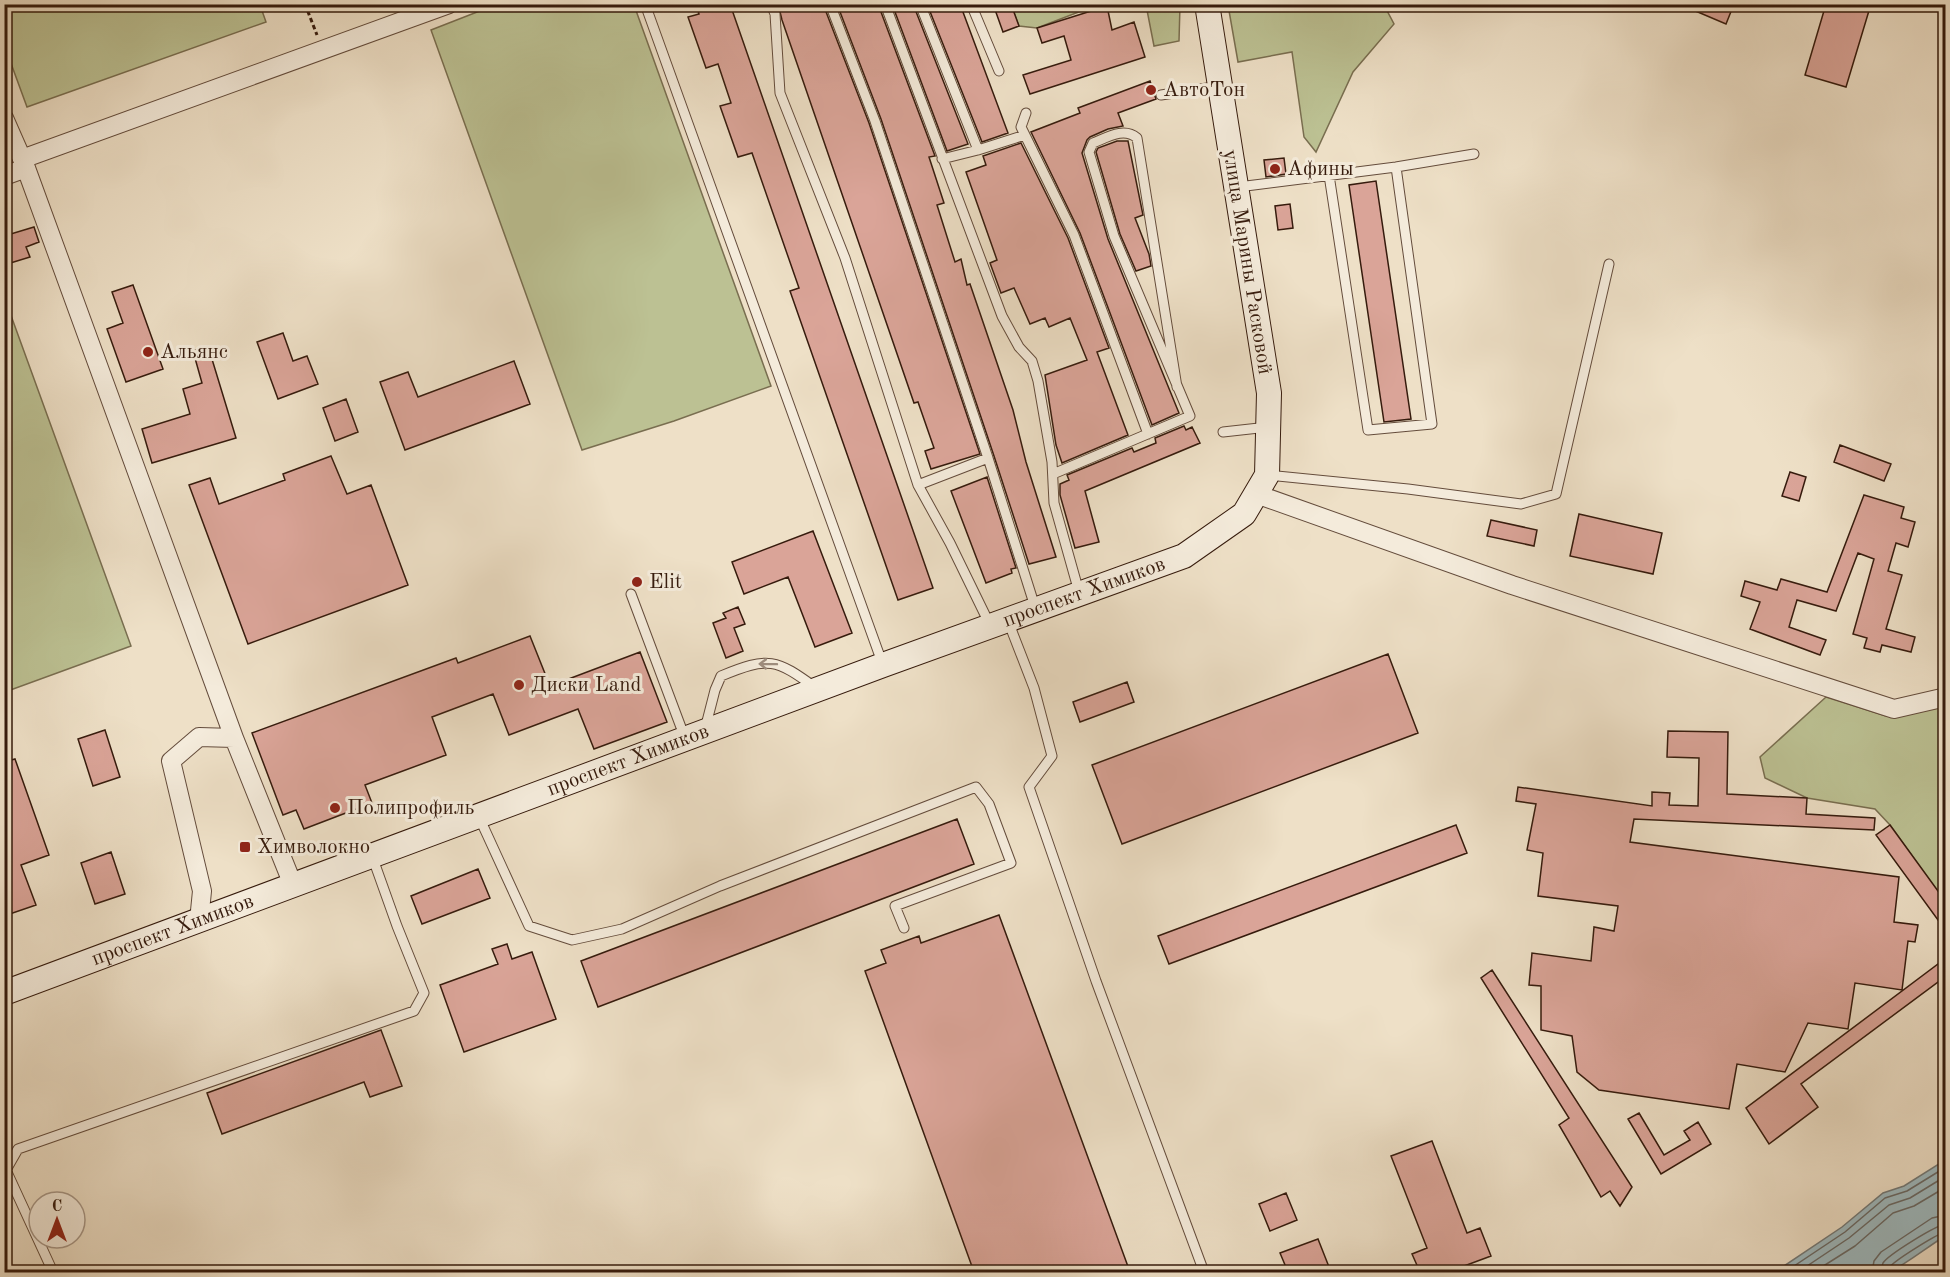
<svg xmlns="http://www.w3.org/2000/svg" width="1950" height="1277" viewBox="0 0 1950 1277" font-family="'Old Standard TT',serif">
<rect width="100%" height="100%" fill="#eee0c7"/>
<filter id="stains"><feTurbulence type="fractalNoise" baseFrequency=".00333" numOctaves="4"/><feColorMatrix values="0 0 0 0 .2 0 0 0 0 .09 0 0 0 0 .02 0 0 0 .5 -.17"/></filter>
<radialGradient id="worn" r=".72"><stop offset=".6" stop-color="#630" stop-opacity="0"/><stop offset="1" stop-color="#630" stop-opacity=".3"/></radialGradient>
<path fill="#bcc193" stroke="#796e50" stroke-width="1.5" d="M5,4l255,1 6,17 -239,85 -22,-60z
M495,5h139l137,381 -97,35 -92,29 -151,-420z
M1011,5h86l-60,23 -18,-2z
M1146,5h34l-1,36 -25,5z
M1228,5h156l10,19 -41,48 -37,80 -12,-15 -12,-85 -54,10z
M5,299l126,347 -126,46h-1z
M1826,697l60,19 59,-9v195l-55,-77 -15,-16 -68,-11 -42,-20 -5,-21z"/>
<path fill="#9ebac0" stroke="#747a78" stroke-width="1.5" d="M1945,1160v76c-19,12 -36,26 -55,36h-115l67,-45 41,-34 21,-7z"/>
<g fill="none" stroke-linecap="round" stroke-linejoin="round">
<path stroke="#6a6a66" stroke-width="1.5" d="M1785,1272l60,-40 40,-34 22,-7 39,-24
M1798,1272l51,-34 40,-33 21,-7 36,-22
M1814,1272l41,-26 38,-33 21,-7 32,-19
M1872,1272l2,-11 7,-9 51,-34 14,-3
M1881,1272c0,-4 0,-5 2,-9 5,-8 53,-38 63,-39
M1888,1272c0,-1 0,-3 1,-4 3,-6 49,-35 57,-36"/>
</g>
<path fill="#daa498" stroke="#361b0d" stroke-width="1.5" d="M696,4h34l203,584 -35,12 -108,-309 9,-3 -47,-135 -14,4 -18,-51 11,-3 -13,-39 -12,4 -18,-51 11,-3z
M778,4h45l46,119 111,331 -49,15 -6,-18 9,-3 -16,-46 -4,1 -132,-383z
M837,4h41l57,152 -6,1 15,46 -7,2 18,57 6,-3 6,26 3,-1 43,126 13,52 30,95 -27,7 -35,-108 -113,-337z
M892,4h21l55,140 -21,7z
M927,4h33l48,129 -26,9z
M993,4h18l8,22 -16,6z
M1679,4h55l-8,20z
M1826,4h45l-25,83 -41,-12z
M1107,6l5,24 22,-8 11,35 -115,37 -7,-19 48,-15 -7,-24 -22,7 -5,-15z
M1150,81l6,18 -38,14 5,13 -15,3 -18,8 -3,3 -5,13 26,86 71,174 -27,12 -72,-192 -49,-101 49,-19 -2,-5z
M1117,141h11l15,74 -8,3 14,36 2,12 -15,5 -16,-37 -24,-82 2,-4z
M1021,143l47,95 41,110 -12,4 31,83 -66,28 -6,-18 -11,-70 42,-15 -17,-42 -21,9 -4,-9 -15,6 -16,-36 -13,5 -11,-30 7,-3 -31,-88 20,-7 -3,-9z
M1284,158l2,16 -20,3 -2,-17z
M1376,181l35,238 -27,3 -35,-237z
M1290,204l3,24 -15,2 -3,-24z
M34,227l5,15 -13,5 4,10 -26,8v-29z
M133,285l30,84 -37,13 -19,-53 16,-6 -11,-31z
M283,333l10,28 14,-5 11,28 -40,15 -21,-57z
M208,346l28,92 -84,25 -10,-34 48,-15 -7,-25 19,-6 -9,-32z
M514,361l16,43 -125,46 -25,-68 28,-10 10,25z
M346,399l12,33 -23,9 -12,-33z
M1184,426l2,4 6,-3 8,16 -115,48 14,51 -24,6 -15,-53v-11l9,-4 -2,-5 65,-27 2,4 22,-9 -1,-5z
M1840,445l51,19 -7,17 -50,-19z
M331,456l16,38 24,-9 37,100 -160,59 -59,-159 21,-7 9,26 66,-24 -2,-6z
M1790,472l16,5 -7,24 -17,-5z
M987,477l29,91 -5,1 1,4 -26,10 -35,-92z
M1864,495l40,12 -3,11 14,4 -7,25 -12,-4 -8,28 14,4 -16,54 29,8 -4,15 -29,-7 -2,7 -16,-4 3,-10 -14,-4 21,-75 -16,-6 -22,58 -39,-11 -8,27 37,13 -6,15 -70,-26 10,-27 -19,-6 4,-15 32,9 4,-11 46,13z
M1579,514l83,19 -9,41 -83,-18z
M1491,520l46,10 -3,16 -47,-10z
M813,531l39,102 -37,14 -27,-70 -44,17 -12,-32z
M738,607l7,17 -11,4 9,23 -17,7 -13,-35 13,-5 -3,-5z
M530,636l20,50 90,-34 27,70 -73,27 -16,-40 -69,26 -16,-41 -61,23 14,38 -81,30 7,18 -68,26 -8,-19 -13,5 -31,-82 204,-75 2,5z
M1388,654l30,79 -296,111 -30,-79z
M1127,682l7,20 -54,20 -7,-20z
M105,730l15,47 -27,9 -15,-47z
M1668,731l60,1 -1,62 80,4 -1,16 69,4 -1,12 -240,-11 -4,23 269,35 -5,45 24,3 -3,17 -7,-1 -6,49 -47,-7 -7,46 -40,-6 -23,49 -48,-8 -8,45 -130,-19 -22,-18 -5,-36 -31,-6v-44l-12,-1 3,-32 59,8 3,-34 20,4 4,-25 -80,-10 5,-43 -16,-3 9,-46 -20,-3 2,-14 134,19v-14l18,1 -1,12 29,1 1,-48 -32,-1z
M15,759l34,96 -28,10 15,40 -32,11v-154z
M957,819l17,45 -376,143 -17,-46z
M1456,825l11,28 -298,111 -11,-28z
M1890,825l56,77v29l-70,-96z
M111,852l14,42 -30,10 -14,-41z
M478,869l12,29 -68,26 -11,-28z
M999,915l131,357h-156l-109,-301 21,-8 -5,-13 38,-14 2,7z
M507,944l5,15 20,-7 24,67 -92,33 -24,-67 58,-21 -6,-15z
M1946,958v18l-145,108 17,23 -49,37 -23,-36z
M1492,970l140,217 -12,19 -10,-15 -9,6 -42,-72 10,-7 -88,-140z
M381,1030l21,56 -32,11 -6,-15 -142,52 -15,-41z
M1639,1113l25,42 26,-15 -6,-9 14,-9 13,22 -50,30 -33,-55z
M1432,1141l35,92 13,-5 11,28 -43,16h-28l-8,-18 15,-6 -36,-92z
M1286,1193l11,27 -27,11 -11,-27z
M1318,1239l13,33h-43l-8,-19z"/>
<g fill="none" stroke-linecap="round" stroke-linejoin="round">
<defs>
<path id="lane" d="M645,4l238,661
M771,4l4,10 5,79 65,165 73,227 32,58 40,82
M830,4l45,117 113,337
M885,4l117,312 17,31 13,14 6,20 14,81 2,41 25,89
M920,4l58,146
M971,4l28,67
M1161,95l59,-9
M1026,113l-5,14 53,108 74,199
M942,159l36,-9 47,-15
M1329,175l39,255 64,-6 -36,-257
M1238,187l158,-20 78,-13
M1223,432l45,-5
M1053,474l137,-58 -76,-180 -25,-84 4,-9c15,-6 31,-16 44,-5l40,249
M1267,475l141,14 113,15 35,-10 53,-230
M918,485l70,-27 48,152
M631,594l54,144
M1008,621l26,67 18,68 -23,31 67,194 108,291
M705,729l10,-39 6,-14c48,-20 55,-17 95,12
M479,817l50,109 43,14 50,-11 98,-43 256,-99 13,17 22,59 -116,43 9,22
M53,1272l-47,-102 12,-21 396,-138 10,-18 -27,-67 -25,-70"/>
<path id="street" d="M4,118l22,50 208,570
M22,159l427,-155
M4,176l22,-8
M1256,494l256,91 382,124 52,-12
M199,921l3,-30 -31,-130 28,-24 35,1 59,147"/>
<g id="secondary">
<path id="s1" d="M4,993l879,-328 301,-109 60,-42 23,-39 2,-82 -62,-389"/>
</g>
</defs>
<use href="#lane" stroke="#644c3c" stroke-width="11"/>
<use href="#street" stroke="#644c3c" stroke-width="20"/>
<use href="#secondary" stroke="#361b0d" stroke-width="26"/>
<path stroke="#361b0d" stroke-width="3" stroke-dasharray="4.5 3" stroke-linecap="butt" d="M305,4l12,31"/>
<use href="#lane" stroke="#f4ebdb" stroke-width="9"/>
<use href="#street" stroke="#f4ebdb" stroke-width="18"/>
<use href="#secondary" stroke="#f4ebdb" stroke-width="24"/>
</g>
<defs><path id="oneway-shaft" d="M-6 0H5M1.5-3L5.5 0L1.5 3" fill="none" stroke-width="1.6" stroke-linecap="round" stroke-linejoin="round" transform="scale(1.5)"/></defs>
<use stroke="#9e8d7e" href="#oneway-shaft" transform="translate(768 664) rotate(-179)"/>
<g fill="#8f2418" stroke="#f4ebdb" stroke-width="2">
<circle cx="1151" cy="90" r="6"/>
<circle cx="1275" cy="169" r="6"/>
<circle cx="148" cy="352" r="6"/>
<circle cx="637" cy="582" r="6"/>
<circle cx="519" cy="685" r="6"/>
<circle cx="335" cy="808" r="6"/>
<rect x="239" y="841" width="12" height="12" rx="3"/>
</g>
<g text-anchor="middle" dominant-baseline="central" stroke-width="6" stroke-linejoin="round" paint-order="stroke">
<g font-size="21" fill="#361b0d" stroke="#f4ebdb" text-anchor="start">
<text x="1163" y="90">АвтоТон</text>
<text x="1287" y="169">Афины</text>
<text x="160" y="352">Альянс</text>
<text x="649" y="582">Elit</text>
<text x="531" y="685">Диски Land</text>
<text x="347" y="808">Полипрофиль</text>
<text x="257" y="847">Химволокно</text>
</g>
<g font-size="21" fill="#361b0d" stroke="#f4ebdb">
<text transform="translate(1247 262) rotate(81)">улица Марины Расковой</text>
<text stroke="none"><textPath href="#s1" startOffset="1152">проспект Химиков</textPath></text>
<text stroke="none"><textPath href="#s1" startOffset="666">проспект Химиков</textPath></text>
<text stroke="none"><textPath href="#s1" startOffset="180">проспект Химиков</textPath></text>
</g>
</g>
<rect width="1950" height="1277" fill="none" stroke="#eee0c7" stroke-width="24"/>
<rect x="6" y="6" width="1938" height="1265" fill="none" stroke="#361b0d" stroke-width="3"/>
<rect x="12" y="12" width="1926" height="1253" fill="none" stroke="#361b0d" stroke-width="1.5"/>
<g transform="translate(57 1220)"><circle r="28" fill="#f4ebdb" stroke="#a89889" stroke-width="1.5"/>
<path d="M0-4.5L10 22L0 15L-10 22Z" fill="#8f2418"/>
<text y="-9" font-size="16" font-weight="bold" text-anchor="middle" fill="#361b0d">С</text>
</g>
<rect width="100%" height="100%" filter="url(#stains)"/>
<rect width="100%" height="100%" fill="url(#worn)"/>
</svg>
